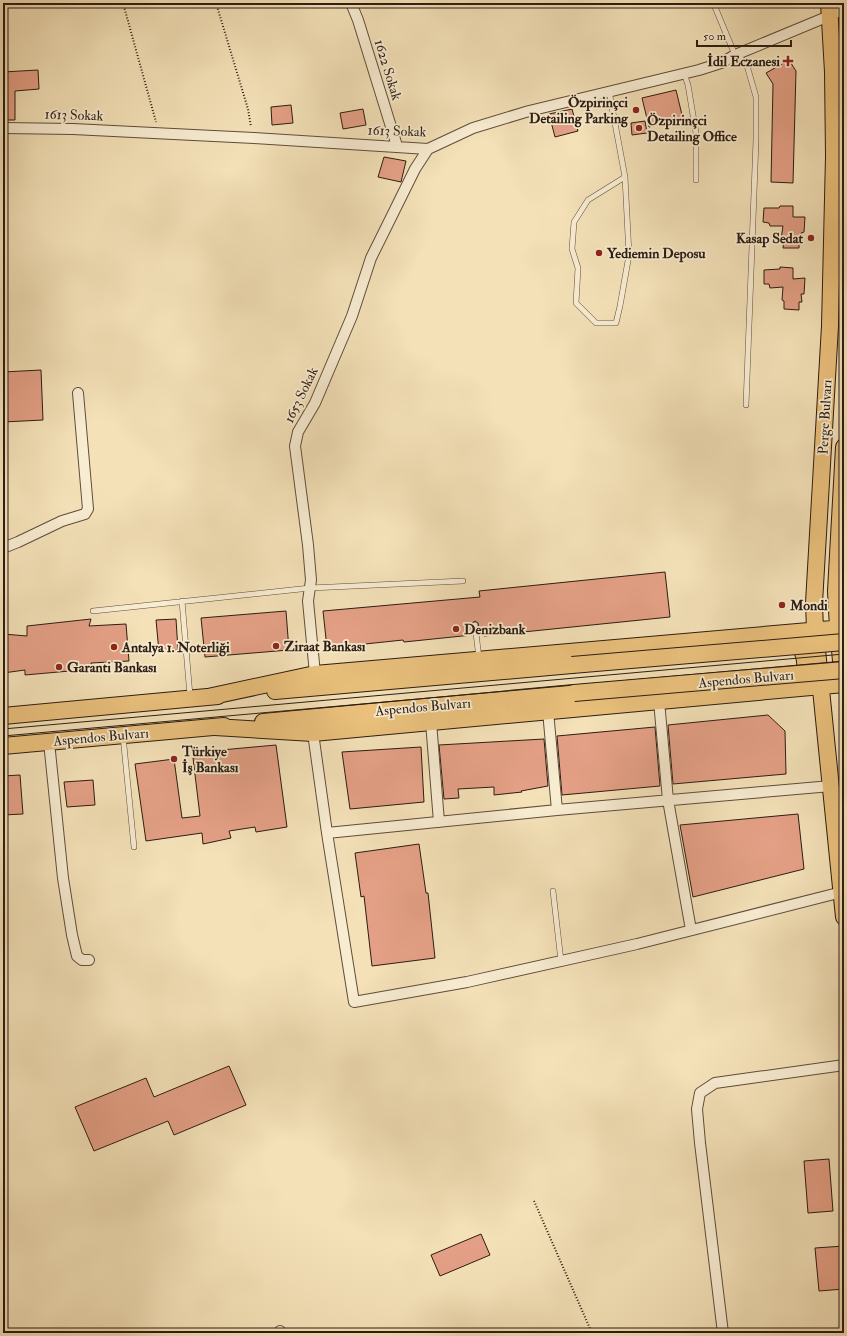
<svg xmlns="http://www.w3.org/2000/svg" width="847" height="1336" viewBox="0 0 847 1336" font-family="'IM FELL Double Pica',serif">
<rect width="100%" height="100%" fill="#f4e1b8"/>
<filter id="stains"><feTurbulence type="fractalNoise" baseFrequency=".005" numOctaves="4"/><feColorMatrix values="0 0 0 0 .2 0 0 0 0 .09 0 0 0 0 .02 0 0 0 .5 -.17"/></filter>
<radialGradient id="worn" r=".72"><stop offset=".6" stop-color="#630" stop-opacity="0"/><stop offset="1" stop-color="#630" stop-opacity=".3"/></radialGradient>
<path fill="#e4a086" stroke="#2c1c11" d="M789,60l7,11 -3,112 -22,-1 2,-98 -7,-11z
M38,70l1,19 -24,2v29h-12v-48z
M676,90l7,29 -34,8 -7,-29z
M291,105l2,18 -21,2 -1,-18z
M363,109l3,16 -23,4 -3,-16z
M572,109l6,22 -23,6 -6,-23z
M645,121l2,12 -15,2 -1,-12z
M384,157l22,4 -5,21 -23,-5z
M780,206h13v11h12l-1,15 -3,1 1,8h-3v7h-16l1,-8 -3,-1 2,-13h-13l-1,-3 -6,-1 1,-14h15z
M780,267l13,1v11l12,-1 -1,16h-3l1,8h-3v8l-15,-1v-8l-2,-1 1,-13 -13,1 -1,-4h-5v-14l16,-1z
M41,370l2,50 -40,2v-50z
M665,572l5,45 -186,19 -1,-3 -3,1 -2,-11 -3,-2 -4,3 1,11 -68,7 -1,-2 -76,8 -4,-37 157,-14 -1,-6z
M286,611l3,39 -84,7 -4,-39z
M91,619l-2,7 37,-2 3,37 -38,2 1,6 -67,6v-5l-22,3v-39l24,2v-10z
M176,619l2,31 -19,2 -3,-32z
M768,715l17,16 1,43 -113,10 -5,-59z
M655,727l5,59 -98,9 -5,-59z
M544,739l4,47 -27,5 1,1 -28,3v-8l-36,2 1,9 -15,1 -5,-54z
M276,745l11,82 -31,5 -1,-5 -26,4 2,7 -28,6 -1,-11 -56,8 -11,-77 39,-5 8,59 18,-2 -7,-58 28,-8z
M421,747l3,55 -74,7 -8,-57z
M20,775l3,39 -20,1v-39z
M93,780l2,25 -28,2 -3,-25z
M798,814l6,55 -111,28 -13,-72z
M419,844l7,49h2l7,65 -63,8 -8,-70 -3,1 -6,-44z
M229,1066l17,39 -72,30 -6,-14 -74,30 -19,-44 71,-29 8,19z
M829,1159l4,52 -25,2 -4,-52z
M481,1234l9,21 -50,21 -9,-21z
M844,1246v43l-25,2 -4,-43z"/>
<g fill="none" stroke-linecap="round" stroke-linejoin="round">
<defs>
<path id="lane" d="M715,3v4l20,48 11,7 10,35v43l-10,265
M684,73l4,12 8,48v47
M609,91l16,86 4,78 -9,51 -4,17h-20l-20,-20 2,-35 -6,-19 2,-27 14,-22 37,-23
M182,601l8,95
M93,611l217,-23 153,-7
M475,625l4,33
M123,736l11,111
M553,891l8,70"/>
<path id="street" d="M351,3l7,17 39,126
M3,128l70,1 181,9 174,11 45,-21 56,-17 170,-41 22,-7 14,-8 94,-39 15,-7
M3,548l15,-6 44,-21 23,-7 3,-5 -10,-116
M315,674l-7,-73 3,-21 -3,-35 -13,-99 3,-14 17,-29 37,-87 19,-58 44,-89 13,-20
M659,701l9,99 23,130
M548,711l9,99
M431,722l8,100
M313,733l14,100 27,169 113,-20 170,-38 205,-52
M49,742l14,136 9,57 5,21 5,4h7
M327,833l230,-23 274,-24
M280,1331v2
M723,1333l-23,-190 -3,-34 3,-16 15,-10 129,-18"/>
<path id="primary" d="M829,3l4,69 1,84 -4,170 -16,277 1,27 29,287
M792,637h3c7,12 13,23 9,36 -1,5 -2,8 -6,11
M843,683l-5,-55 -2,-37 8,-144
M275,691l297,-26
M208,697l107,-23 529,-46
M3,716l215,-20
M263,722l311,-29
M215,727l98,6 531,-49
M3,746l221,-20"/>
</defs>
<use href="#lane" stroke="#5e4d3b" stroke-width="6"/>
<use href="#street" stroke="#5e4d3b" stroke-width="12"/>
<use href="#primary" stroke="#2c1c11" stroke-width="18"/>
<path stroke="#2c1c11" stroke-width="2" stroke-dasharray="1 2" stroke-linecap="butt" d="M123,3l33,119
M216,3l32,106 3,18
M534,1201l58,132"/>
<use href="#lane" stroke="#f8ecd1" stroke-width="5"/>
<use href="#street" stroke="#f8ecd1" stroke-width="10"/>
<use href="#primary" stroke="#eac07c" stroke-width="16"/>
<path stroke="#2c1c11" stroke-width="1" d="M3,729l841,-75
M3,736l841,-75"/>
<defs>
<path id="primary-bridge" d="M572,665l272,-23
M574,693l270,-23"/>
</defs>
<use href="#primary-bridge" stroke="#2c1c11" stroke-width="18" stroke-linecap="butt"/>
<use href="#primary-bridge" stroke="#eac07c" stroke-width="16"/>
</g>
<g fill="#8f2418" stroke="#f8ecd1" stroke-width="1.5">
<path d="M786 55h4v4h4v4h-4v4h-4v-4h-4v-4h4z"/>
<circle cx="636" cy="110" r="4"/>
<circle cx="639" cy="128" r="4"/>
<circle cx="811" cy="238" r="4"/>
<circle cx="599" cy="253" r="4"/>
<circle cx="782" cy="605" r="4"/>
<circle cx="456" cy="629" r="4"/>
<circle cx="276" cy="646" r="4"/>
<circle cx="114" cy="647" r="4"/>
<circle cx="59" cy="667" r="4"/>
<circle cx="174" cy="759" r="4"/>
</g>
<g text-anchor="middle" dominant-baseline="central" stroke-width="3.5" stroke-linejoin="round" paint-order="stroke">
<g font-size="14" font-weight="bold" fill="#2c1c11" stroke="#f8ecd1" text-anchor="start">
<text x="780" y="61" text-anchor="end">İdil Eczanesi</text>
<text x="628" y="102" text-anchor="end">Özpirinçci<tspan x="628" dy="16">Detailing Parking</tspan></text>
<text x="647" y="120">Özpirinçci<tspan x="647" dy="16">Detailing Office</tspan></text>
<text x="803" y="238" text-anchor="end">Kasap Sedat</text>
<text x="607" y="253">Yediemin Deposu</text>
<text x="790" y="605">Mondi</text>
<text x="464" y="629">Denizbank</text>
<text x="284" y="646">Ziraat Bankası</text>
<text x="122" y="647">Antalya 1. Noterliği</text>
<text x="67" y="667">Garanti Bankası</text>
<text x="182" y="751">Türkiye<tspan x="182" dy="16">İş Bankası</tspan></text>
</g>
<g font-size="14" fill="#2c1c11" stroke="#f8ecd1">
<text transform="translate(388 70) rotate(73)">1622 Sokak</text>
<text transform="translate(74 115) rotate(2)">1613 Sokak</text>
<text transform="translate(397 131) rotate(2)">1613 Sokak</text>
<text transform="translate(301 395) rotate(-64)">1653 Sokak</text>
<text transform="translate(825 417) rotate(-87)">Perge Bulvarı</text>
<text transform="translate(746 679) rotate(-5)">Aspendos Bulvarı</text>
<text transform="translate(423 707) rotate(-5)">Aspendos Bulvarı</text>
<text transform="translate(101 737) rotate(-5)">Aspendos Bulvarı</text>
</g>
</g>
<rect width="847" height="1336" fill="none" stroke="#f4e1b8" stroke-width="16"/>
<rect x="4" y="4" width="839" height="1328" fill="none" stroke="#2c1c11" stroke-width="2"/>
<rect x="8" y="8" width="831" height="1320" fill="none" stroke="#2c1c11"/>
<path d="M697 40v6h94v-6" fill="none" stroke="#2c1c11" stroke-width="2"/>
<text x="703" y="40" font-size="12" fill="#2c1c11" stroke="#f8ecd1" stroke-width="3" paint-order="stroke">50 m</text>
<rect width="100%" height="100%" filter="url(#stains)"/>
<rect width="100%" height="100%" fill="url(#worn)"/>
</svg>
